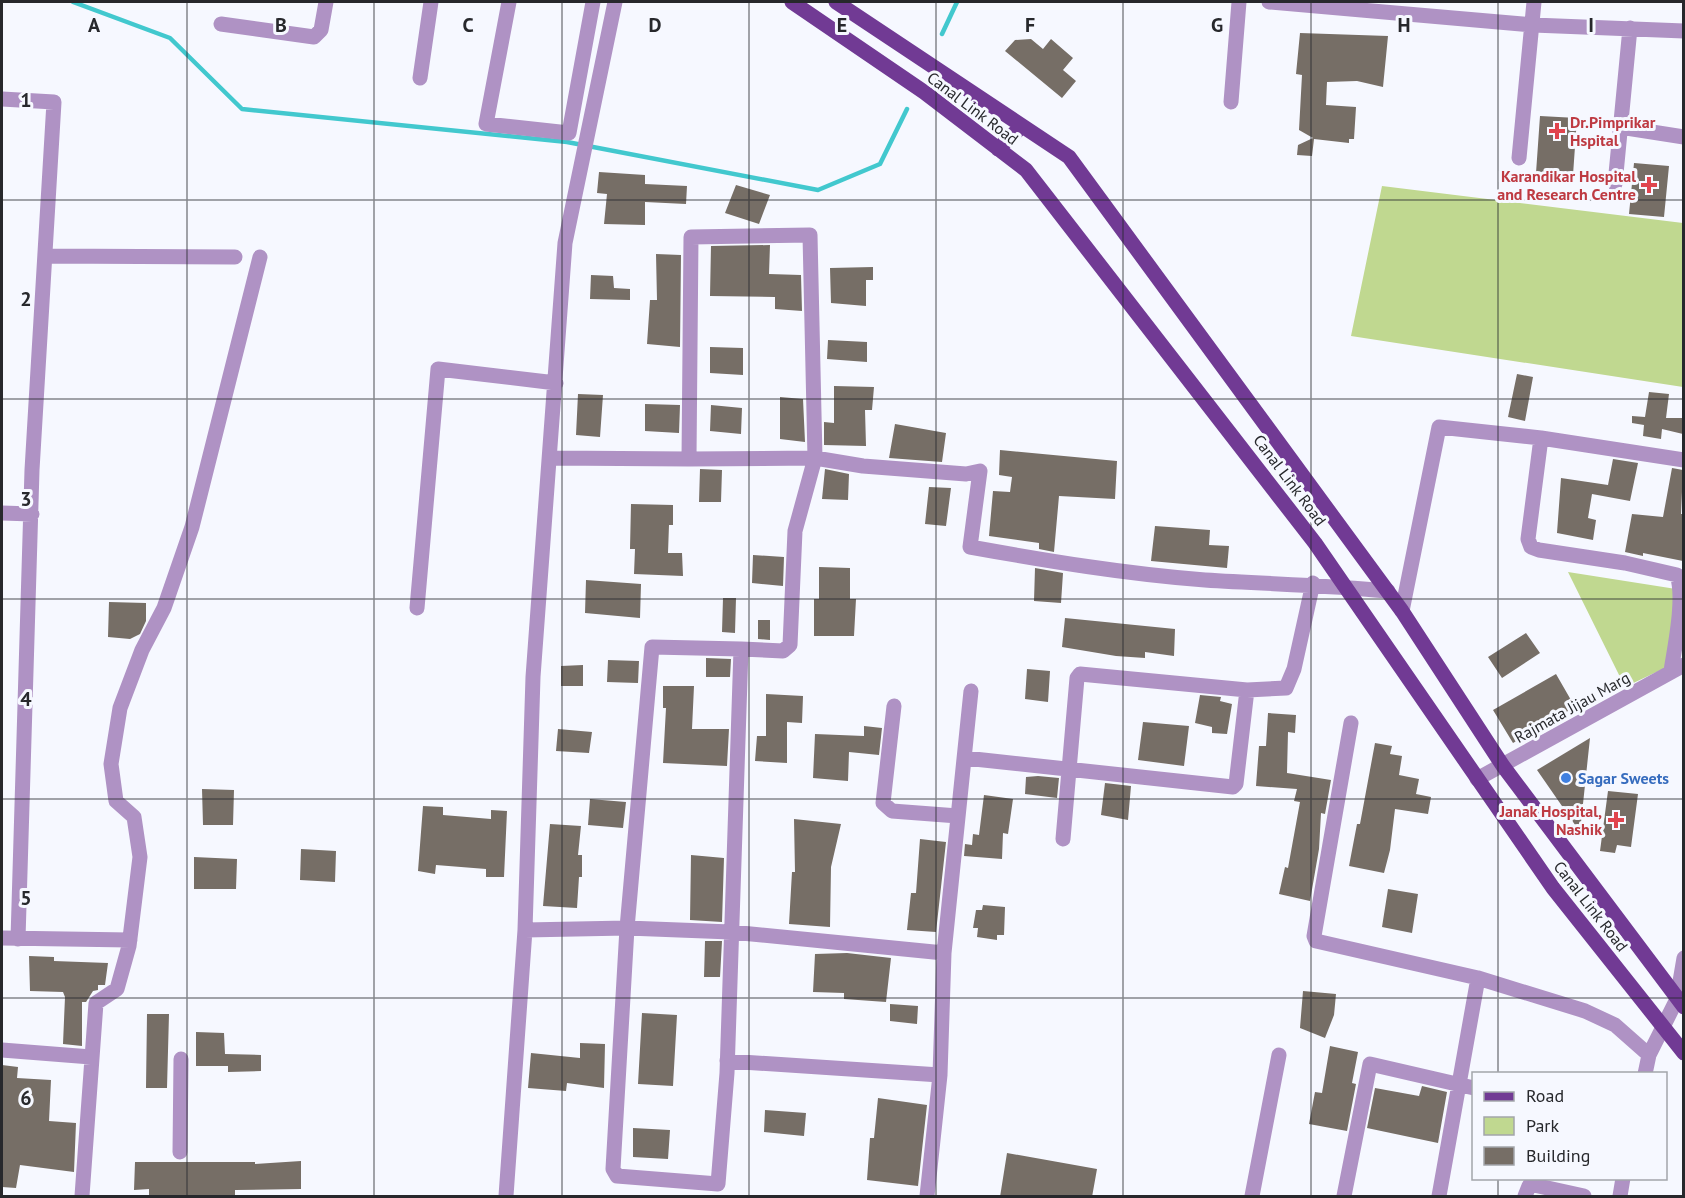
<svg xmlns="http://www.w3.org/2000/svg" width="1685" height="1198" viewBox="0 0 1685 1198" font-family="'PT Sans',sans-serif">
<rect width="100%" height="100%" fill="#f6f8ff"/>
<path fill="#c0d890" d="M1382,186l301,37v164l-332,-51z
M1568,572l108,17 -7,77 -44,21z"/>
<g fill="none" stroke-linecap="round" stroke-linejoin="round">
<path stroke="#42c8ce" stroke-width="4.5" d="M73,2l97,36 72,71 325,33 251,48 62,-26 27,-55
M942,34l15,-32"/>
</g>
<path fill="#766e66" d="M1300,33l88,3 -5,51 -26,-6 -30,1 -1,23 30,2 -2,32h-5v4l-35,-4 -2,17 -15,-1 1,-10 15,-7 -14,-8 3,-55 -6,-1z
M1031,39l12,10 8,-10 22,19 -10,12 13,11 -14,17 -57,-47 10,-11z
M1540,116l37,2 -4,57 -37,-2z
M1634,163l35,3 -5,51 -35,-3z
M599,172l46,3v9l42,2 -1,18 -41,-2v23l-41,-1 3,-30 -10,-1z
M736,185l34,10 -11,29 -34,-11z
M770,245l-1,29 32,1 1,36 -27,-2v-12l-65,-1 1,-50z
M656,254l25,1 -1,92 -33,-3 3,-44h7z
M873,267v13h-7v26l-35,-3 -1,-35z
M591,275l22,1 1,12 16,1v11l-40,-1z
M828,340l39,2v20l-40,-3z
M710,347l33,1v27l-33,-2z
M1517,374l16,3 -8,44 -17,-4z
M834,386l40,1 -2,23h-7l1,36 -42,-1v-23l10,1z
M1649,392l20,2 -3,24h17v16l-21,-5 -1,10 -18,-3 1,-11 -12,-2v-7l13,1z
M578,394l25,1 -3,42 -24,-2z
M780,397l23,2 2,43 -25,-3z
M645,404l35,1 -1,28 -34,-2z
M711,405l31,3 -1,26 -31,-3z
M895,424l51,9 -4,29 -53,-4z
M1000,450l117,11 -2,38 -56,-3 -5,56 -15,-3v-6l-50,-7 4,-45 17,1 2,-15 -13,-2z
M1613,459l25,4 -8,38 -38,-7 -4,24 8,2 -3,20 -36,-7 4,-55 47,7z
M1672,468l11,2 -2,44h2v47l-40,-8v3l-18,-4 7,-38 31,3z
M700,469l22,1 -1,32h-22z
M825,469l24,5 -1,26 -26,-1z
M929,487l22,1 -5,38 -21,-2z
M631,504l42,1v20h-4l-1,28h14l1,23 -49,-2 1,-25h-5z
M1155,526l55,4 -1,15 20,1 -2,22 -76,-7z
M753,555l31,2 -1,29 -31,-3z
M819,567l31,1v31h6l-2,37h-40v-37h5z
M1035,568l28,5 -2,30 -27,-2z
M586,580l55,4 -1,34 -55,-5z
M723,598h13l-1,35 -13,-1z
M109,602l37,1v18l-6,13 -10,5 -22,-2z
M1065,618l110,11 -1,27 -29,-4v6l-29,-2 -54,-9z
M758,620h12v20l-12,-1z
M1526,633l14,20 -38,25 -14,-21z
M706,658l25,1 -1,18h-24z
M608,660l31,1 -1,22 -31,-1z
M583,665v21h-22v-20z
M1027,669l23,2 -2,31 -23,-3z
M1556,674l19,33 -62,36 -20,-33z
M663,686h31l-2,43h37l-2,37 -64,-3 3,-55h-3z
M766,694l37,2 -1,27 -15,-1v41l-32,-2 2,-25h9z
M1200,695l21,2 -1,4 12,3 -5,30 -15,-1v-6l-17,-4z
M1268,713l28,2 -1,18 -7,-1 -1,41 44,7 -6,34 -4,-1 -2,36 -9,52 -31,-7 6,-27 3,1 12,-66 -6,-1 3,-12 -41,-3 3,-40h7z
M1143,722l46,4 -5,40 -46,-6z
M864,726l18,2 -3,27 -30,-3 -1,29 -35,-3 2,-44 49,2z
M558,729l34,3 -3,21 -33,-2z
M1590,738l-10,94 -43,-62z
M1375,743l17,3 -2,8 12,2 -3,19 20,4 -3,15 15,3 -3,17 -33,-5 -5,41 -6,23 -35,-7 8,-42h3z
M1038,776l21,2 -2,20 -32,-4 1,-17z
M1105,783l26,3 -3,34 -27,-5z
M202,789l32,1 -1,35h-30z
M1608,791l30,3 -7,53 -14,-2 -2,8 -15,-2z
M984,795l29,4 -5,35 -5,-1 -1,26 -38,-3 1,-12 7,1 1,-11 6,1z
M590,799l36,3 -3,26 -35,-3z
M423,806l20,1v8l48,4v-9l16,1 -3,66h-18v-8l-50,-4 -1,9 -17,-3z
M794,819l47,5 -10,43 -1,60 -41,-3 3,-52h3z
M550,824l31,2 -3,29h4v22h-3l-2,31 -34,-2z
M920,839l26,3 -10,90 -29,-2 4,-37h5z
M301,849l35,2 -1,31 -35,-2z
M691,855l33,3 -2,64 -32,-2z
M194,857l43,2 -1,30h-42z
M1388,889l30,5 -6,39 -30,-6z
M983,905l22,2 -1,28h-7v5l-20,-3 1,-9h-5l3,-18h6z
M705,941h17l-2,36h-16z
M847,953l44,5 -5,44 -42,-3v-6l-31,-1 2,-38z
M29,956l25,1v4l54,2 -3,22h-7v5l-5,1 -7,11h-4v44l-19,-2 2,-47 -2,-5 -33,-1z
M1303,991l33,3 -2,21 -9,23 -25,-10z
M890,1004l28,2 -1,18 -27,-3z
M642,1013l35,2 -4,71 -35,-2z
M147,1014h22l-2,74h-21z
M196,1032l28,1 1,21 36,1v16l-33,1v-6h-32z
M580,1043l25,1 -1,44 -37,-5 -1,8 -38,-3 3,-35 49,5z
M1330,1046l28,6 -6,31 4,1 -9,47 -38,-7 6,-32 7,1z
M2,1065l16,2 -1,11 34,2 -2,41 27,2 -2,49 -54,-7 -4,23 -14,-1z
M1422,1086l25,6 -9,51 -71,-15 8,-40 44,8z
M878,1098l49,7 -9,81 -51,-6 3,-42h4z
M765,1110l41,3 -2,23 -40,-4z
M633,1128l37,2 -2,29 -35,-2z
M1007,1153l90,16 -5,28h-92z
M301,1161v28l-66,1v7h-86v-8l-15,1 1,-28h120v2z"/>
<g fill="none" stroke-linecap="round" stroke-linejoin="round">
<path stroke="#af92c4" stroke-width="15" d="M509,2l-23,122 83,9 24,-131
M1269,2l264,23 151,6
M221,24l93,13 7,-7 5,-28
M420,78l11,-76
M2,99l52,3 -22,368 -14,469
M1231,102l8,-100
M1620,127l64,10
M1519,158l15,-156
M1615,184l15,-156
M45,256l190,1
M551,458l138,1
M2,513l30,1
M417,608l21,-239 118,14
M1402,611l37,-184 102,11
M741,649l-89,-2 -25,281 -14,241 4,7 101,8 9,-111 14,-424 42,2 7,-6 5,-114 20,-73 -5,-223 -119,2 -2,222 126,-1 48,8 103,8 14,-3 -10,76c78,14 156,27 235,33 61,4 122,5 183,11
M1671,671c4,-26 14,-73 6,-96l-52,-12 -86,-13 -8,-3 -3,-8 13,-101 143,22
M894,706l-11,97 9,8 66,5
M1351,723l-37,213 2,5 162,37
M965,758l268,29 3,-3 11,-94
M1477,779l207,-114
M1063,839l14,-161 3,-4 167,16 39,-2 8,-19 19,-86
M525,930l102,-2 104,4 213,21
M2,938l128,2
M2,1050l89,7
M727,1061l213,14 4,-122 27,-262
M1645,1074l4,-19 28,-56 7,-41
M180,1152l1,-93
M82,1196l14,-193 21,-14 12,-43 11,-89 -6,-40 -18,-16 -5,-37 9,-56 22,-58 22,-42 28,-81 68,-270
M506,1196l19,-266 8,-253 32,-434 50,-241
M927,1196l13,-121
M1252,1196l27,-141
M1344,1196l26,-132 104,24
M1439,1196l39,-218 107,33 30,14 34,30
M1525,1196l4,-10 5,-1 50,11
M1620,1196l3,-18"/>
<path stroke="#713a94" stroke-width="15" d="M792,2l132,90 102,78 289,373 238,345 131,165
M836,2l233,155 333,454 101,155 181,241
M998,149l24,-23"/>
</g>
<path fill="none" stroke="#27282c" stroke-width="1.5" stroke-opacity="0.55" d="M187,2v1194M374,2v1194M562,2v1194M749,2v1194M936,2v1194M1123,2v1194M1311,2v1194M1498,2v1072M2,200h1682M2,399h1682M2,599h1682M2,799h1682M2,998h1682M1498,1178v18"/>
<g fill="#e0444e" stroke="#f6f8ff" stroke-width="2">
<path d="M1554 122h6v6h6v6h-6v6h-6v-6h-6v-6h6z"/>
<path d="M1646 176h6v6h6v6h-6v6h-6v-6h-6v-6h6z"/>
<path d="M1613 811h6v6h6v6h-6v6h-6v-6h-6v-6h6z"/>
</g>
<circle fill="#3f7fe0" stroke="#f6f8ff" stroke-width="2" cx="1566" cy="778" r="6"/>
<g text-anchor="middle" dominant-baseline="central" stroke-width="6" stroke-linejoin="round" paint-order="stroke">
<g font-size="16" fill="#27282c" stroke="#f6f8ff">
<text transform="translate(973 108) rotate(37)">Canal Link Road</text>
<text transform="translate(1290 480) rotate(53)">Canal Link Road</text>
<text transform="translate(1572 707) rotate(-29)">Rajmata Jijau Marg</text>
<text transform="translate(1591 906) rotate(52)">Canal Link Road</text>
</g>
<g font-size="16" font-weight="bold" fill="#be3a42" stroke="#f6f8ff" text-anchor="end">
<text x="1570" y="122" text-anchor="start">Dr.Pimprikar<tspan x="1570" dy="18">Hspital</tspan></text>
<text x="1636" y="176">Karandikar Hospital<tspan x="1636" dy="18">and Research Centre</tspan></text>
<text x="1602" y="811">Janak Hospital,<tspan x="1602" dy="18">Nashik</tspan></text>
</g>
<g font-size="16" font-weight="bold" fill="#366cbe" stroke="#f6f8ff" text-anchor="start">
<text x="1578" y="778">Sagar Sweets</text>
</g>
</g>
<g font-size="20" text-anchor="middle" font-weight="bold" fill="#27282c" stroke="#f6f8ff" stroke-width="6" stroke-linejoin="round" paint-order="stroke">
<text x="94" y="32">A</text>
<text x="281" y="32">B</text>
<text x="468" y="32">C</text>
<text x="655" y="32">D</text>
<text x="842" y="32">E</text>
<text x="1030" y="32">F</text>
<text x="1217" y="32">G</text>
<text x="1404" y="32">H</text>
<text x="1591" y="32">I</text>
<text x="26" y="107">1</text>
<text x="26" y="306">2</text>
<text x="26" y="506">3</text>
<text x="26" y="706">4</text>
<text x="26" y="905">5</text>
<text x="26" y="1105">6</text>
</g>
<rect width="1685" height="1198" fill="none" stroke="#27282c" stroke-width="6"/>
<rect x="1472" y="1072" width="195" height="108" fill="#f6f8ff" stroke="#a3a5ab" stroke-width="1.5"/>
<rect x="1484" y="1092" width="30" height="9" fill="#713a94" stroke="#a3a5ab" stroke-width="1.5"/>
<text x="1526" y="1102" font-size="18" fill="#27282c">Road</text>
<rect x="1484" y="1117" width="30" height="18" fill="#c0d890" stroke="#a3a5ab" stroke-width="1.5"/>
<text x="1526" y="1132" font-size="18" fill="#27282c">Park</text>
<rect x="1484" y="1147" width="30" height="18" fill="#766e66" stroke="#a3a5ab" stroke-width="1.5"/>
<text x="1526" y="1162" font-size="18" fill="#27282c">Building</text>
</svg>
